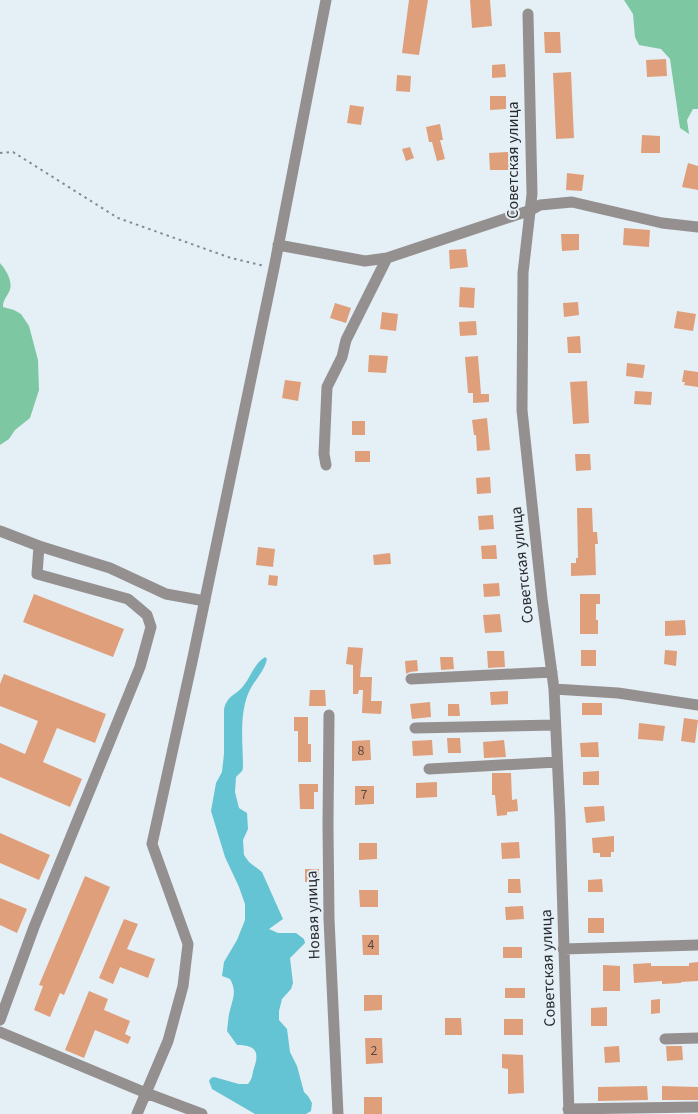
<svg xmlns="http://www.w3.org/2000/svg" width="698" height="1114" viewBox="0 0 698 1114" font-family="'Source Sans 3',sans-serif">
<rect width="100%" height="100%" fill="#e5eff6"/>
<path fill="#7dc8a3" d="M624,0h74v109h-5l-6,11 2,14 -9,-6 -10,-69 -9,-10 -22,-4 -4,-8 -2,-23z
M0,263c6,7 14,19 9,29 -3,6 -6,8 -6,15l11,3 7,4 8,12 9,34 1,30 -9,28 -15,12 -6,9 -9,6z"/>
<path fill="#65c4d3" d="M265,657l2,2c-3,14 -14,22 -19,35 -9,23 -5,50 -5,74l-1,3 -6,6 -1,15 4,16 8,5 1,16 -5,11 1,15 5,7 13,10 21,47 -14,10 9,4h18l8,6 1,4 -15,15 3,25 -2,6 -9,10 -3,12v9l8,9 3,23 7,14 7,26 4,4 4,7 -1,8 -5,3h-51l-43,-25 -3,-8 2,-3 3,-1 25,7h9c5,-6 4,-10 6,-16 6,-17 1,-23 -17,-23l-10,-14c1,-7 1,-14 3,-21 3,-12 7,-19 0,-31l-8,-3 2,-14 13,-22 8,-20v-16l-6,-17 -14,-30 -14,-46 5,-28 6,-11 2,-18v-45c4,-15 12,-13 20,-24 7,-9 10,-21 21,-28z"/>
<path fill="#e09f7b" d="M409,0h19l-9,55 -17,-2z
M470,0h20l2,26 -20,2z
M544,32h16l1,21h-16z
M666,59l1,17 -20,1 -1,-17z
M505,64l1,13 -14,1v-13z
M571,72l3,66 -18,1 -3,-66z
M397,75l14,1 -1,16 -14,-1z
M490,96h16v13l-16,1z
M350,105l14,2 -3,18 -14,-2z
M440,124l3,16h-3l5,19 -8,2 -5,-19h-3l-3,-15z
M642,135l18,1v17h-19z
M410,147l4,11 -8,3 -4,-12z
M508,152l1,18h-19l-1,-17z
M688,163l10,3v24l-16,-3z
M567,173l17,2 -2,16 -16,-1z
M624,228l26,2 -1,17 -26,-2z
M561,234h18v16l-17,1z
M466,249l2,18 -18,2 -1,-19z
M460,287l15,1 -1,20 -15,-1z
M578,302l1,13 -15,2 -1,-14z
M335,303l16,5 -5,15 -16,-5z
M677,311l19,3 -3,17 -19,-3z
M382,312l16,2 -2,17 -16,-2z
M476,321l1,14 -17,1 -1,-14z
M580,336l1,17h-13l-1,-16z
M369,355l19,1 -2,17 -18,-1z
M478,356l3,38h8v8l-16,1v-10h-5l-3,-36z
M627,363l18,2 -2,13 -17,-2z
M684,370l14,2v15l-14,-2 1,-3h-3z
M285,380l16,2 -3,19 -16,-3z
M587,381l2,42 -16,1 -3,-42z
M635,391l17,1 -1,13 -17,-1z
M487,418l3,32 -13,1 -1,-16h-2l-2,-15z
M352,421h13v14h-13z
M355,451h15v11h-15z
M575,454h15l1,16 -15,1z
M490,477l1,16 -14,1 -1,-16z
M577,508h15l1,24h4l1,12h-3l1,31 -25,1v-13h5v-5h2z
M493,515l1,14 -15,1 -1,-14z
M496,545l1,14h-15l-1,-13z
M258,547l17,2 -2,18 -17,-2z
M390,553l1,11 -17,1 -1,-10z
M269,575l9,1 -1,10 -9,-1z
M499,583l1,13 -16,1 -1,-13z
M34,594l90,35 -11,28 -90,-35z
M580,594h20v10h-4v16h2v14h-18z
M500,614l2,18 -17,1 -2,-18z
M685,620l1,15 -21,1v-15z
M348,647l15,1 -3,29h12l-1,24h11l-1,13 -19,-1 1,-23h-4l-1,4h-5v-29l-7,-1z
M581,650h15v16h-15z
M665,650l12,1 -1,15 -12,-2z
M487,651h17l1,16 -17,1z
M440,657h13l1,12 -13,1z
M417,660l1,11 -8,1 -4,2 -1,-13z
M4,674l102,40 -11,29 -38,-15 -14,34 39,17 -12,28 -70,-30v-34l25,11 13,-33 -38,-15v-22z
M310,690h15l1,16h-17z
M508,691v13l-17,1 -1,-13z
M430,702l1,15 -19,2 -2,-15z
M582,703h20v12h-20z
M448,704h11l1,12h-12z
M294,717h14v27h3v18h-13v-31h-4z
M684,718l14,2 -3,23 -14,-2z
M639,723l26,3 -2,15 -25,-2z
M447,738h13l1,15h-13z
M370,740l1,20 -19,1v-20z
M432,740l1,15 -20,1 -1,-15z
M504,740l2,17 -22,1 -1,-16z
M598,742l1,15h-18l-1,-14z
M599,771v14h-16v-13z
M492,773h19l1,27 5,-1 1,12 -11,1v3l-10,1 -2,-21h-3z
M437,782v15l-21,1v-15z
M299,784h19v8h-4v17h-14z
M355,786h19v18l-19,1z
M604,806l1,15 -19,2 -2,-16z
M0,833l50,22 -11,25 -39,-17z
M614,836v16h-3v5h-11v-4h-7l-1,-15z
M519,842l1,16 -18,1 -1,-16z
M359,843h18v16l-18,1z
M305,869h14v12l-14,1z
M85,876l25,11 -46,108 -4,-2 -10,24 -16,-7 9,-24 -4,-1z
M508,879h12l1,14h-13z
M602,879l1,13h-15v-12z
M359,890h19v17h-18z
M0,898l27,11 -10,24 -17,-8z
M523,906l1,13 -18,1 -1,-13z
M588,918h16v15h-16z
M124,919l14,5 -11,25 28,10 -7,19 -28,-11 -7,17 -14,-6z
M362,935h17v20h-16z
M503,947h19v11h-19z
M698,962v19l-17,1v1l-19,1v-3l-28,2 -1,-19 18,-1v3h38v-3z
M603,965l17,1v25h-17z
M505,988h20v10h-20z
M89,991l19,8 -4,11 26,11 -5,13 6,3 -3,7 -33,-14 -11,28 -19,-8z
M364,995h18v15l-18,1z
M660,999v14l-9,1v-14z
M607,1007v19h-16v-18z
M445,1018h16l1,17h-17z
M504,1019h19v16h-19z
M365,1038h17l1,25 -17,1z
M619,1046l1,16 -15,1 -1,-16z
M666,1046h16l1,14 -16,1z
M502,1054l21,1 1,38 -16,1v-25l-6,-1z
M647,1086l1,14 -50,1v-14z
M662,1086l36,1v13h-36z
M364,1097h18v17h-18z"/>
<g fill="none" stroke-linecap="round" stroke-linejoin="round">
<path stroke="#858b90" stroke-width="2" stroke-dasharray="2.5 4" stroke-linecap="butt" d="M0,153l13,-1 105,66 113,40 34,8"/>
<path stroke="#959090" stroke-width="11" d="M528,14l4,180 -9,79 -1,137 20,189 12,90 6,128 9,297
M278,245l87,16 22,-3 144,-48 9,-5 32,-3 90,21 36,4
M326,465l-2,-11 3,-67 15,-30 4,-17 41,-82
M0,531l39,15
M411,679l141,-7
M554,689l64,4 80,12
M329,715l-1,110 1,94 9,195
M415,728l140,-3
M429,769l128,-7
M563,949l135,-4
M0,1020l34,-93 106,-260 11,-40 -4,-12 -19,-16 -91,-25 2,-28 71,22 56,26 39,7
M0,1032l146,61 56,21
M665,1039l33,-1
M568,1109l130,-2
M137,1114l31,-73 15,-55 5,-42 -36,-100 41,-187 81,-389 52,-268"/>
</g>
<g text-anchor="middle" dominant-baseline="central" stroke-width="4" stroke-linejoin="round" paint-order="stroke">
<g font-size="14" fill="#584a43">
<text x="361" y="751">8</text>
<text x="364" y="795">7</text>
<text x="371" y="945">4</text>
<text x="374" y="1051">2</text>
</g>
<g font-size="16" fill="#2a2d30" stroke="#e5eff6">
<text transform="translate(513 160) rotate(-90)">Советская улица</text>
<text transform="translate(522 565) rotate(-96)">Советская улица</text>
<text transform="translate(313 915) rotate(-92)">Новая улица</text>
<text transform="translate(548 968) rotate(-92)">Советская улица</text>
</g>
</g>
</svg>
